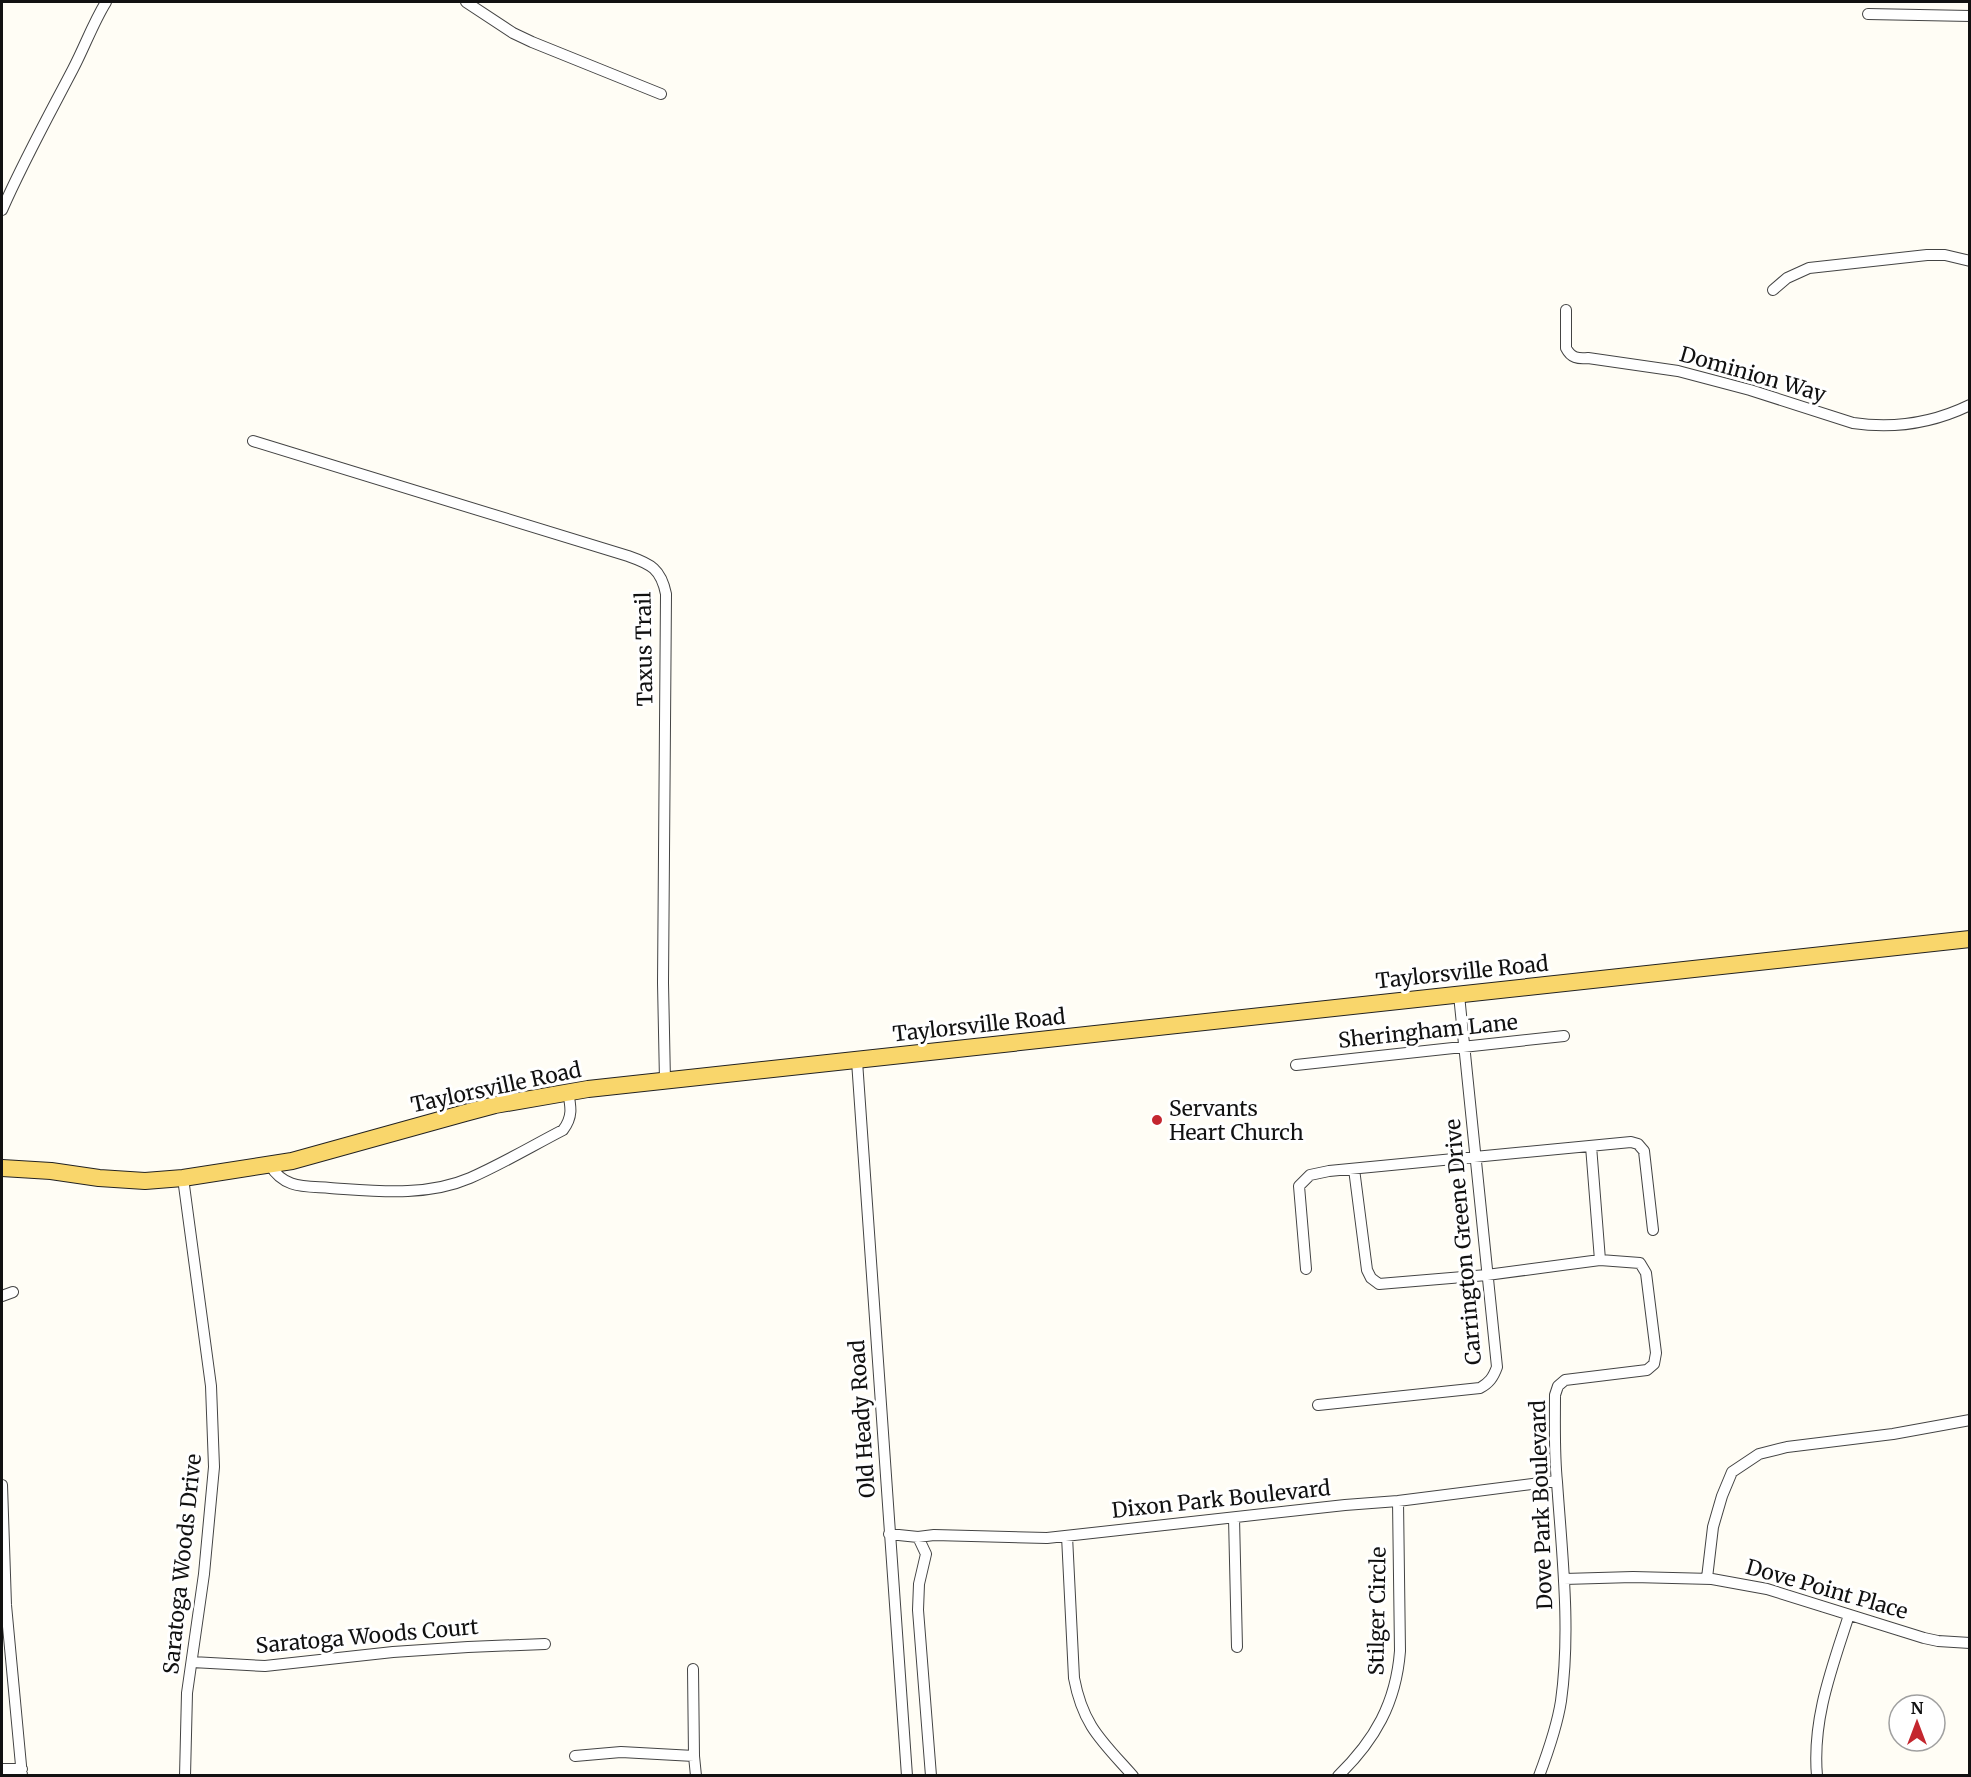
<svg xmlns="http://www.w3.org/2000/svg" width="1971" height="1777" viewBox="0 0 1971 1777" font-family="Merriweather,serif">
<rect width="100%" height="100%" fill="#fffdf5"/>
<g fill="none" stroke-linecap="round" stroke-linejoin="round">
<defs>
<path id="street" d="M466,2l47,31 19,9 129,52
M1868,14l102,2
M2,210c21,-48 47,-95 71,-141 12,-23 20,-46 33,-67
M1773,290l14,-12 22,-10 118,-13h18l25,6
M1566,310v38c5,10 12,11 22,10l90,13 72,19 103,33c40,6 80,0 117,-18
M253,441l375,115c23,8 33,13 38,38l-3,389 2,98
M857,1061l50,715
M1296,1065l268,-29
M1591,1146l9,114
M270,1165c14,24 35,21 60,23 46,3 96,9 140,-10 32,-14 62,-32 93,-48 10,-13 8,-23 5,-38
M1354,1169l13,101 4,8 8,6 108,-9 113,-15 40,3 6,10 10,80 -2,11 -7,6 -82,10 -7,6 -3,9c0,29 -1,58 2,87 5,73 14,147 4,219 -4,26 -13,51 -22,75
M183,1178l28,208 3,81 -10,107 -17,119 -2,83
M1306,1269l-7,-83 11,-11 19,-4 302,-29 7,2 6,7 9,79
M2,1296l11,-4
M1318,1405l162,-17c9,-5 13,-10 17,-21l-38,-372
M2,1485l4,120 16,171
M1234,1518l3,129
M889,1534l29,3 16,-2 113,3 298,-33 53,-4 158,-20
M1067,1536l7,142c9,48 28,63 59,98
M918,1537l8,17 -7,30 -1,26 13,166
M1707,1578l6,-51 9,-31 10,-24 27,-18 28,-7 106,-13 77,-14
M1564,1579l69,-2 79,2 55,10 157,49 14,3 32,2
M192,1662l73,4 128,-14 75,-5 77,-3
M693,1669l1,87 2,20
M575,1756l46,-4 73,4
M2,1769h20
M1338,1776c37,-36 58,-73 62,-125l-2,-150
M1817,1776c-5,-57 15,-108 32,-161"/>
<path id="primary" d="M2,1168l49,3 48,7 46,3 38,-3 109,-17 173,-48 30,-8 93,-16 1382,-150"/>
</defs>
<use href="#street" stroke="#444" stroke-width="12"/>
<use href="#primary" stroke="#222" stroke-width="18"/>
<use href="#street" stroke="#fff" stroke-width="10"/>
<use href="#primary" stroke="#f9d66b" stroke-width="16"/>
</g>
<circle fill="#c4262e" stroke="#fff" stroke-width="2" cx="1157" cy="1120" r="6"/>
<g text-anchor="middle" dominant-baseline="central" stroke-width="6" stroke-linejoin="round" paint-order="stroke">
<g font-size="21" fill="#111" stroke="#fff">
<text transform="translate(1753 374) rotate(16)">Dominion Way</text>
<text transform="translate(644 649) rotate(-91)">Taxus Trail</text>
<text transform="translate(1462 972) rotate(-6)">Taylorsville Road</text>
<text transform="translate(979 1025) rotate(-6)">Taylorsville Road</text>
<text transform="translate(1428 1031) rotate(-6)">Sheringham Lane</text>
<text transform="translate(496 1087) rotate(-12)">Taylorsville Road</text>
<text transform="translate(1463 1242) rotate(-95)">Carrington Greene Drive</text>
<text transform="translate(862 1419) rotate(-94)">Old Heady Road</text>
<text transform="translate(1221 1499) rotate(-6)">Dixon Park Boulevard</text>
<text transform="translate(1541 1505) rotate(-92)">Dove Park Boulevard</text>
<text transform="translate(182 1564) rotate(-84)">Saratoga Woods Drive</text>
<text transform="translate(1827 1589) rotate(16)">Dove Point Place</text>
<text transform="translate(1377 1611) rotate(-89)">Stilger Circle</text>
<text transform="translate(367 1636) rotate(-5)">Saratoga Woods Court</text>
</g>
<g font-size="21" fill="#111" stroke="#fff" text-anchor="start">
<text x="1169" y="1108">Servants<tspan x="1169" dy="24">Heart Church</tspan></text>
</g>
</g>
<rect width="1971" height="1777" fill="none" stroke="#111111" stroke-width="6"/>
<g transform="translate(1917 1723)"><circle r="28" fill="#ffffff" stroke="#a0a0a0" stroke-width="1.5"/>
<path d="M0-4.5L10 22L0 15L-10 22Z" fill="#c4262e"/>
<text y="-9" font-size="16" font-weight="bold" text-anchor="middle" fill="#111111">N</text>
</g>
</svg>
